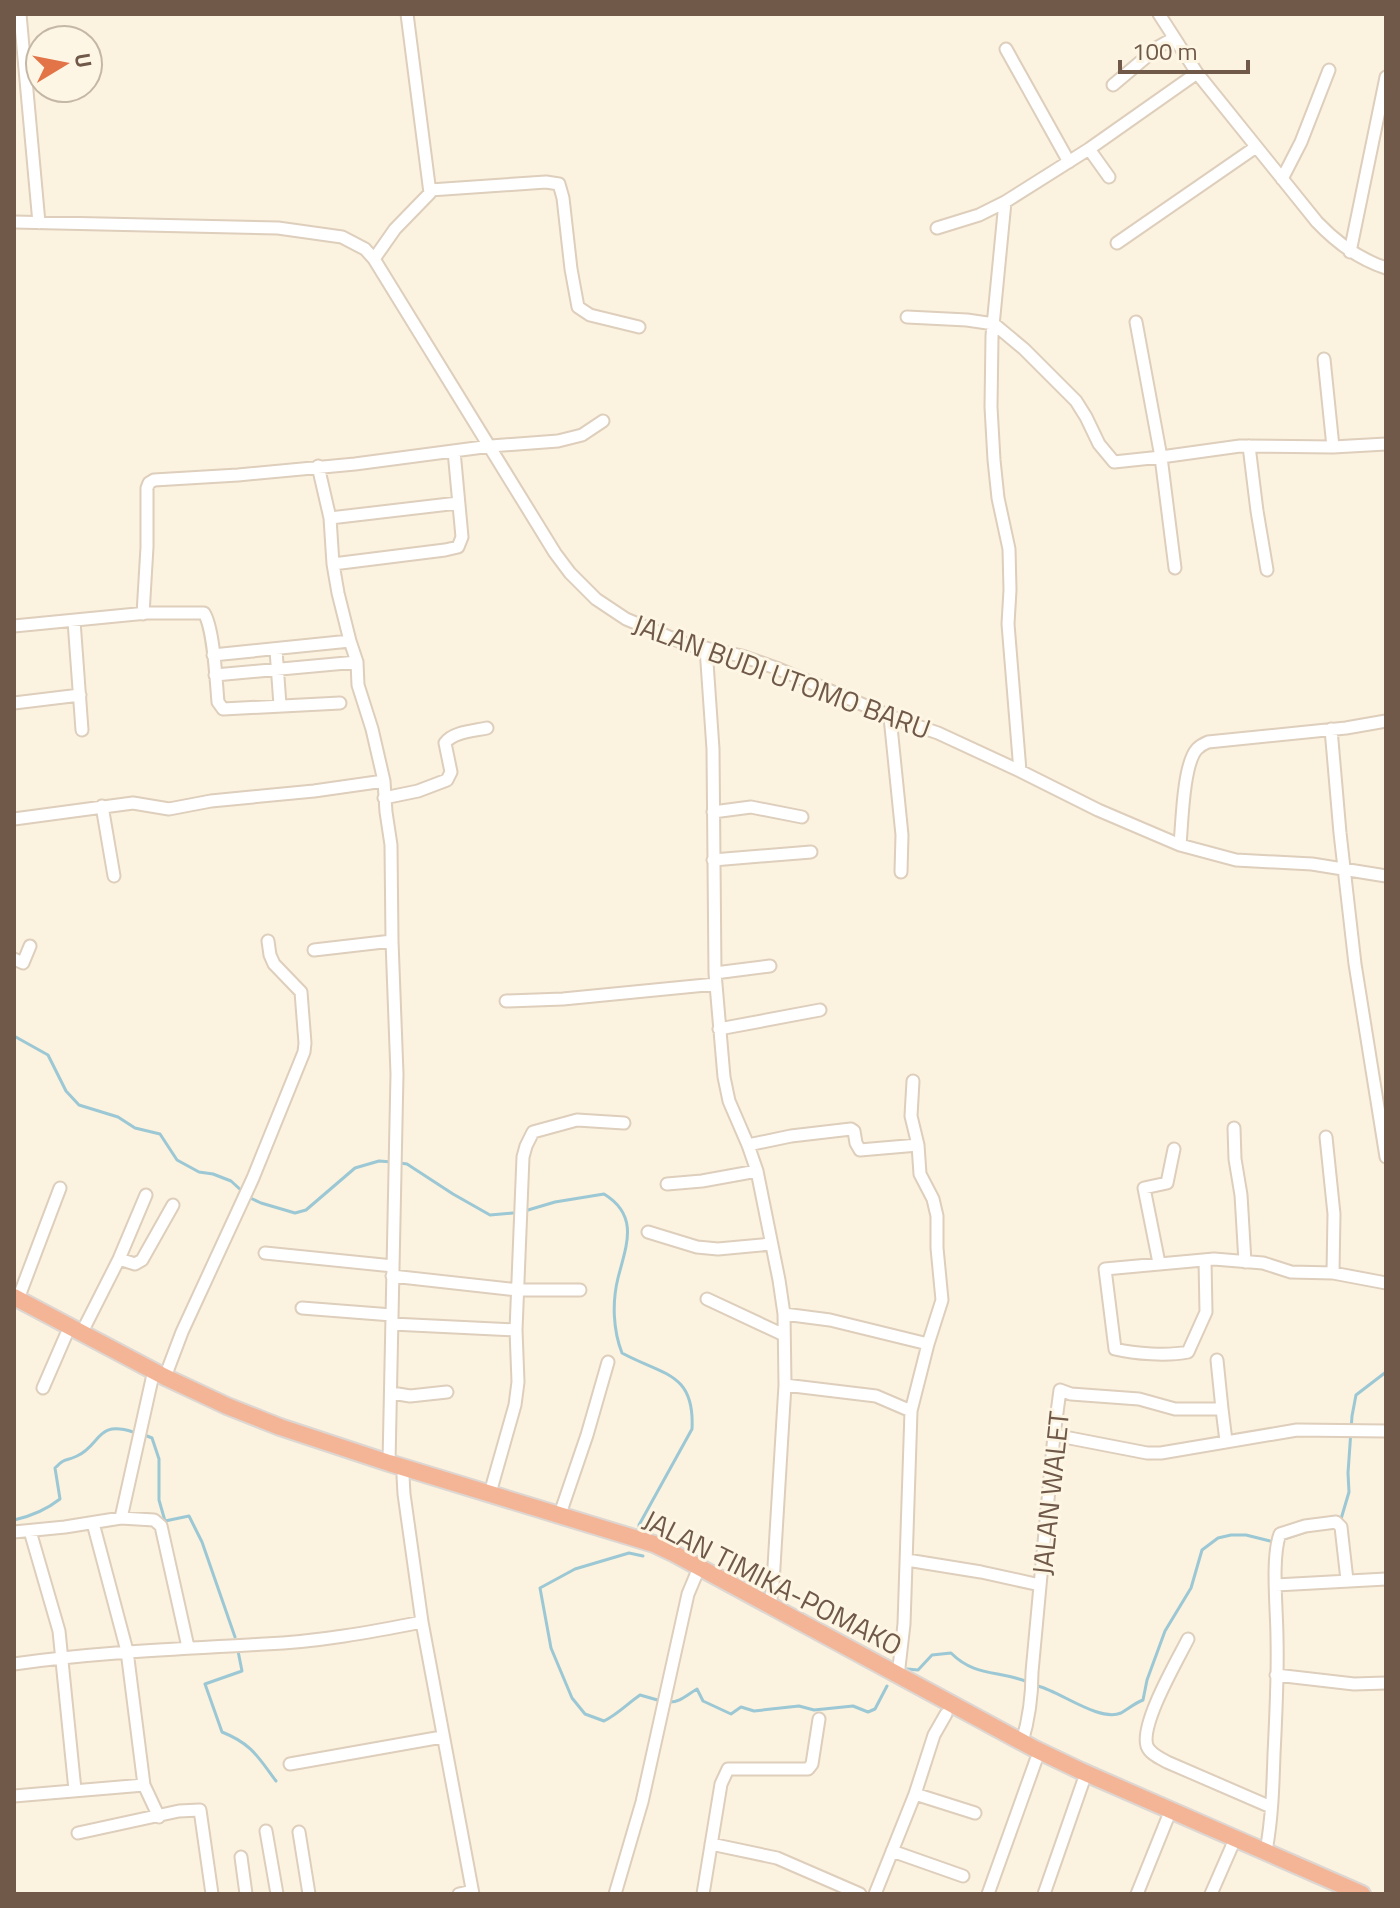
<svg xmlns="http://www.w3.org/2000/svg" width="1400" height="1908" viewBox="0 0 1400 1908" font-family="'Titillium Web',sans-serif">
<rect width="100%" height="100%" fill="#fbf2df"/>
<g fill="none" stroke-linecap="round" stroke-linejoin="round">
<path stroke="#9bc8d4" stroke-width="3" d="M14,1036l34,19 18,36 13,14 39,12 17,11 25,6 17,26 22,12 14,2 18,7 12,11
M400,1163l7,1 46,30 37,21 23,-2
M248,1197l13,6 34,10 11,-3 49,-42 24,-7 13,1
M528,1210l27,-8 49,-8c36,22 22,52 14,84 -6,24 -5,52 4,75 40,22 73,19 70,76l-53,96 1,9
M147,1436l5,2 7,21v41l6,21 24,-5 13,26 33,95
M1341,1519l8,-27 -1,-19 4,-57 4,-21 30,-23
M14,1520c18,-4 32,-10 46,-21l-5,-31c11,-11 9,-6 22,-12 24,-11 19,-36 56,-24
M1281,1540l27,-9
M643,1556l-14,-3 -54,16 -35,19 11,60 21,50 13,16 19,7c14,-7 23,-17 36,-26l21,6
M238,1651l4,20 -37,13 17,48c30,12 36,25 54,49
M903,1672l4,-3 11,1 14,-15 19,-2c24,24 47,17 77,29
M1038,1686c23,6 61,36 83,27 7,-4 14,-10 22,-13l4,-20 18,-49 26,-43 11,-38 16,-12 13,-3h15l24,6
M669,1702c10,1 19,-8 28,-13l6,12 28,13 10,-7 13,4 45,-5 15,4 39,-4 15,6 7,-3 12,-23"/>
<defs>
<path id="minor" d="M20,14l19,209
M1159,14l38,59 120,149c20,21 41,37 69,46
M1006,49l63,113
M1113,85l45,-38 16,-9
M1089,149l20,28
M1282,179l19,-37 28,-72
M430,190l116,-8 13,2 4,14 8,71 7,38 12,8 49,12
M1005,202l-13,134 -1,71 3,53 4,38 11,51 1,41 -2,34 12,147
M14,222l264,6 64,9 23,12 9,10 181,294 15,20 26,26 30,20 60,25 56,12 34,12 121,51 41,14 82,38 78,39 82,35 56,15 76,4 74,12
M937,228l42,-13 26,-13 84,-53 108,-76
M1117,243l139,-96
M1350,252l36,-175
M374,259l21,-30 35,-36 -23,-179
M907,317l60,3 27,4 30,25 52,52 10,16 13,27 15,18 47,-5 -25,-135
M1324,359l9,88
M1249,446l8,65 10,59
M318,466l12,52 3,46 5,29 12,48
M330,518l128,-15
M333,564l112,-14 13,-3 4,-10 -8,-86
M1175,568l-14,-111 79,-11 93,1 53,-3
M143,614l4,-67v-59l2,-5 5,-3 84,-5 117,-11 136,-18 67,-5 24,-6 21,-14
M74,621l8,109
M14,626l133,-13h57c10,16 12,68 14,89l5,7 117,-6
M706,648l7,101 2,224 9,104 5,24 19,44 9,26 22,109 5,34 1,71 -12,198 -3,23
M276,650l4,55
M213,655l137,-14 7,21 1,23 14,44 12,52 2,31 5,33 1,96 5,133 -8,389
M215,675l142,-13
M14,703l66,-8
M890,717l12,118 -1,37
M1331,729l9,104 15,131 31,193
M384,798l34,-7 29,-11 4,-8 -6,-29c8,-11 28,-12 42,-15
M102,806l12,70
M713,812l38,-5 51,10
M14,819l119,-16 36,6 42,-8 103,-10 70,-10
M1180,845c2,-21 3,-81 17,-96 4,-4 6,-5 11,-7l138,-14 40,-7
M713,860l98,-8
M314,950l78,-9
M14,959l9,4 7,-17
M715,973l55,-7
M506,1001l57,-2 153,-15
M719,1029l101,-19
M1234,1128l1,31 6,36 4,67
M1326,1137l8,77 -1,59
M748,1145l43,-9 60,-7 3,2 2,12 4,7 58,-5
M667,1184l35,-3 55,-10
M648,1232l49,15 21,2 53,-5
M265,1253l128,13
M119,1259l16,5 7,-4 31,-55
M1205,1260l1,52 -18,40c-20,4 -53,2 -73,-3l-10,-80 109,-10 49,4 28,9 42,1 53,10
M1159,1263l-15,-75 23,-5 7,-34
M392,1276l126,14h62
M18,1299l42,-111
M707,1299l77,36
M302,1308l90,7
M784,1314l46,6 98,24
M392,1324l124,6
M81,1334l38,-75 27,-64
M1217,1360l5,49
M165,1377l17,-45 71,-154 51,-126 1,-9 -4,-51 -27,-28 -4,-9 -2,-14
M785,1385l91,11 35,15
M43,1388l23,-53
M392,1393l18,3 37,-4
M1054,1435l93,18h14l136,-23 89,1
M403,1476l1,18 18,128 51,272
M490,1493l25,-88 3,-23 -2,-52 7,-173 3,-11 7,-14 44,-12 47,3
M560,1514l27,-79 21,-73
M121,1518l33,2 7,6 27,121
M93,1523l34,128 17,134 15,32
M30,1531l29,100 16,159
M14,1532l51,-5 56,-9 31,-139
M907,1560l74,12 59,13
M1276,1585l110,-6
M1188,1639c-11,22 -48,85 -41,107 3,8 13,12 20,16l104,45
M14,1664c83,-12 167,-15 251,-20 52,-2 106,-12 157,-22
M1276,1675l78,9 32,-1
M898,1676l6,-52 7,-213 17,-67 14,-44 -5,-52v-32l-4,-17 -13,-25 -2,-29 -7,-29 2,-35
M1022,1742c7,-23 10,-45 10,-70l22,-237 6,-45 11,4 68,5 36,10h47l4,32
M290,1764l152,-27
M915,1794l60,19
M14,1796l130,-11
M266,1831l11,63
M299,1832l10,62
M78,1833l101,-22 21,-1 12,84
M711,1844l66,14 83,36
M892,1851l71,25
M1266,1851c6,-32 7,-65 8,-97 2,-39 4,-78 3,-116 0,-27 -6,-81 3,-104l25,-8 31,-4 5,5 6,53
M241,1857l5,37
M459,1894l13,-3
M615,1894l27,-92 46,-208 8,-19
M703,1894l18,-110 7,-15h80l4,-5 7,-45
M875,1894l40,-100 19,-59 12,-21
M988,1894l48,-134
M1044,1894l39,-112
M1137,1894l31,-77
M1211,1894l21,-48"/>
<path id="highway" d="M14,1297l151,80 62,29 53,21 109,36 265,81 19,9 362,196 46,22 281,123"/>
</defs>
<use href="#minor" stroke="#decebc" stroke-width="15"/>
<use href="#highway" stroke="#ddd7d3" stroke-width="20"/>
<use href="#minor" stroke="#fff" stroke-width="11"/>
<use href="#highway" stroke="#f4b597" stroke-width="16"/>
</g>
<g text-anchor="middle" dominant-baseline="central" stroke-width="6" stroke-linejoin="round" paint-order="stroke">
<g font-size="28" fill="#705948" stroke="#fef6e4">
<text transform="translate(782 676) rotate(20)">JALAN BUDI UTOMO BARU</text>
<text transform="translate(1050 1493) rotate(-84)">JALAN WALET</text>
<text transform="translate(773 1582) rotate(27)">JALAN TIMIKA-POMAKO</text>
</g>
</g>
<rect width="1400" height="1908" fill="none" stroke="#705948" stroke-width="32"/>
<g transform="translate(64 64) rotate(80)"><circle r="38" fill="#fef6e4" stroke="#c5b7a6" stroke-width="2"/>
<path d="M0-6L14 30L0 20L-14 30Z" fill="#e27447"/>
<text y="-12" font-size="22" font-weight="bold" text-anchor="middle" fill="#705948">U</text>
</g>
<path d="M1120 60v12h128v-12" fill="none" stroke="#705948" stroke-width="4"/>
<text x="1132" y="60" font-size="24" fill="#705948" stroke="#fef6e4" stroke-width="6" paint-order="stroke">100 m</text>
</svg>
